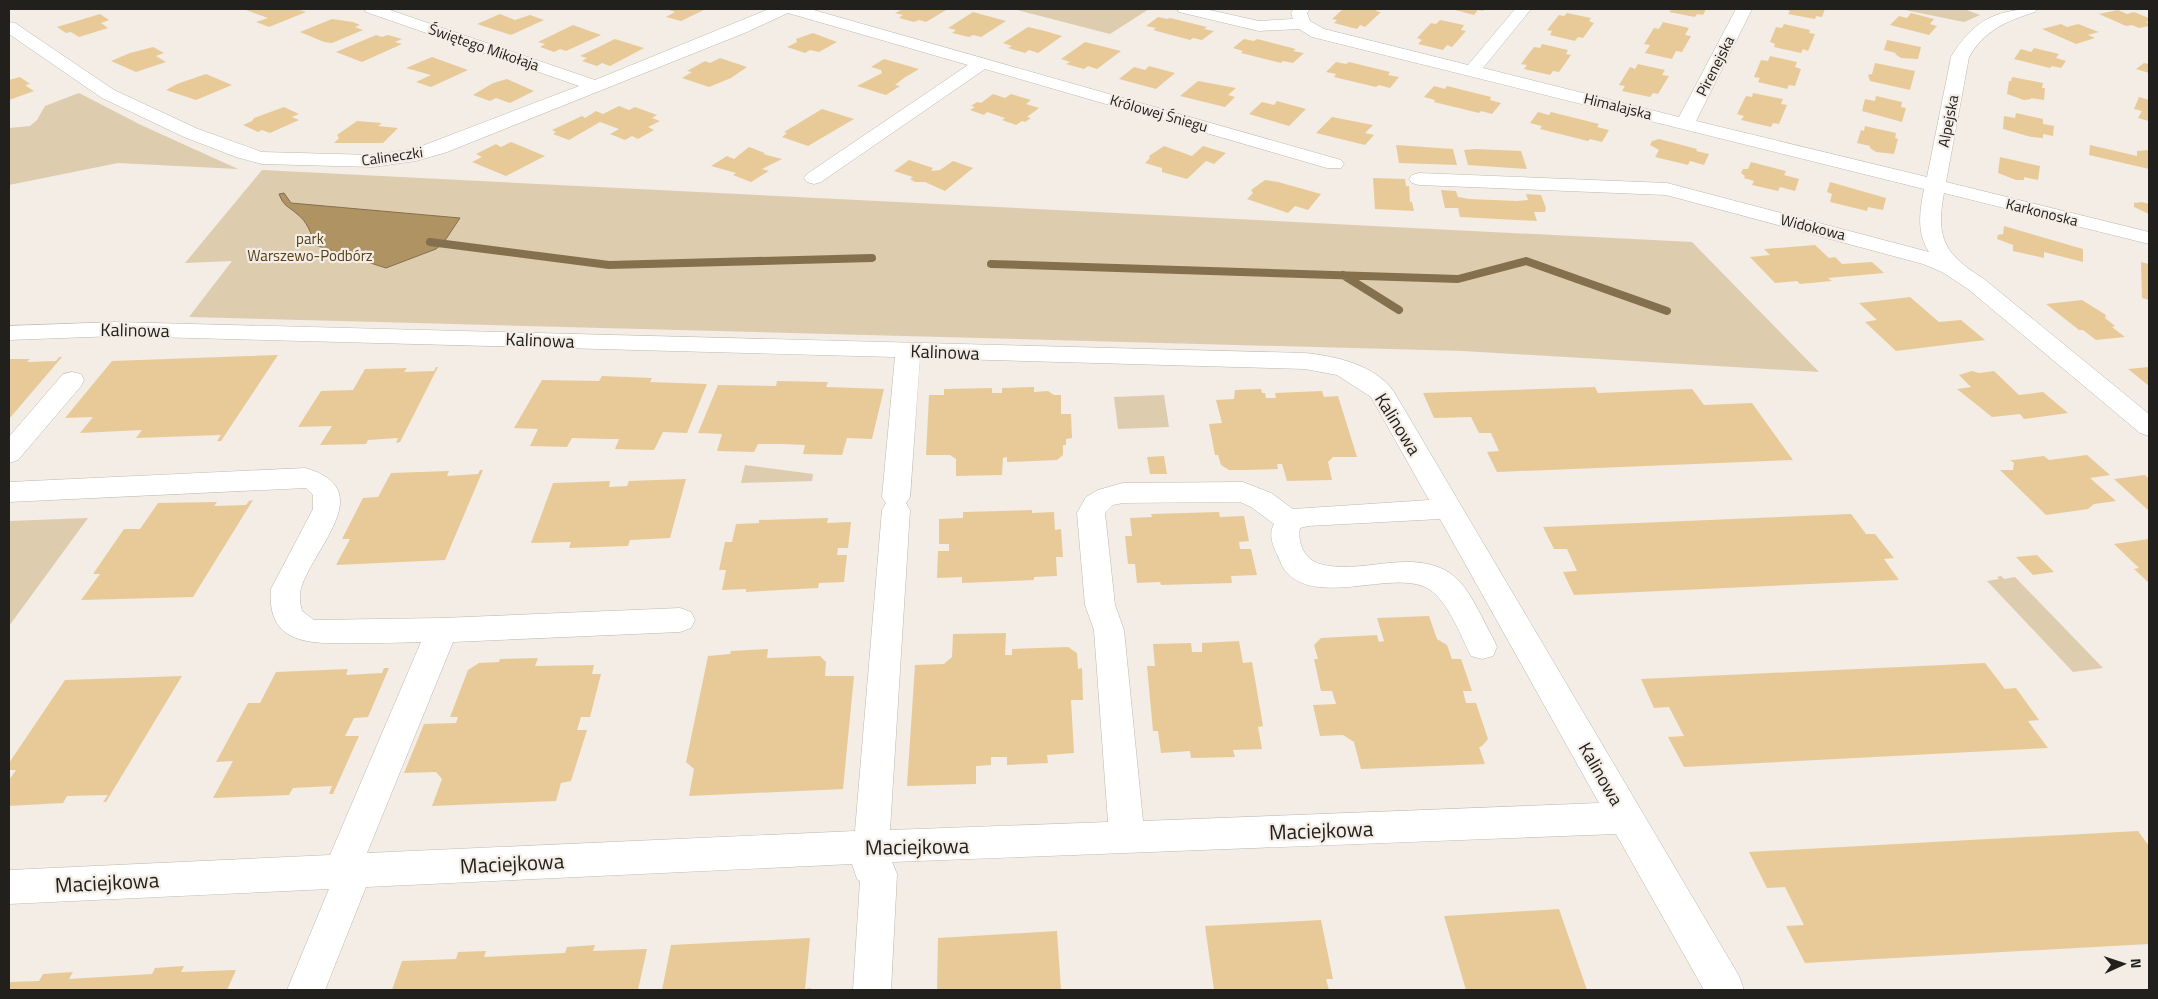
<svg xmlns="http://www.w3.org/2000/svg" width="2158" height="999" viewBox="0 0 2158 999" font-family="'Titillium Web',sans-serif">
<rect width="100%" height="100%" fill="#f3ede5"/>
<path fill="#deccaf" d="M1013,9h136l-39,25z
M1900,9h64l16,6 -16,7z
M79,93l62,32 97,44 -120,-6 -109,22v-57l21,-2 7,-6 8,-14z
M262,170l1430,72 127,130 -356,-21 -1274,-34 43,-56 -47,2z
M1164,395l5,32 -51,2 -4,-32z
M745,465l68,9 -1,7 -71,2z
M88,518l-79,108v-105z
M2001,576l3,3 11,-2 88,91 -30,4 -86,-91 12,-2 -2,-2z"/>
<path fill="#b09363" stroke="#85704e" d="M284,193l7,10 169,15 -16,24 -8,7 -50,19 -71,-23c-4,-12 -8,-24 -18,-31 -10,-9 -13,-7 -18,-20z"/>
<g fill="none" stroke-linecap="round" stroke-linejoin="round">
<path stroke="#85704e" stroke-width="8" d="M430,242l179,23 263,-7
M991,264l467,15 68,-18 141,50
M1343,275l56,35"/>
</g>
<path fill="#e8ca99" d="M249,9h47l10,3 -37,15 -13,-5 12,-4 -22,-8z
M666,9h40l-25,12 -15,-4 9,-5z
M903,9h45l-22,13 -7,-2 -5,2 -15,-4 4,-3 -8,-2z
M1343,9h35l-2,2 5,1 -16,15 -5,-2 -3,4 -23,-6 3,-3 -5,-1z
M1451,9h34l-2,2 -5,-1 -4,5z
M1672,9h34l-3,6 -6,-1 -2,3 -26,-5z
M1785,9h40l-3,8 -6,-1 -1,3 -27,-5 2,-3z
M2118,10l9,4 7,-2 15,6v3l-3,1 3,2v2l-10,2 -7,-3 -6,1 -27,-12z
M973,12l33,9 -25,16 -8,-2 -4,2 -17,-4 4,-3 -8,-2z
M1567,13l24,5 -2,3 5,2 -11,15 -5,-1 -3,4 -25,-6 2,-4 -5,-1 12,-15 5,1z
M1911,13l23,6 -4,5 7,2 -8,9 -39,-10 9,-9 8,2z
M100,14l9,6 -8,3 7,5 -29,9 -8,-5 -5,1 -9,-6z
M500,14l15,6 15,-5 14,5 -33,15 -34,-11z
M1158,17l9,2 3,-1 37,9 -3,2 10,2 -12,9 -9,-2 -3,2 -37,-10 3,-2 -10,-2z
M332,19l21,3 7,3 -5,2 8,3 -31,13 -8,-1 -24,-10z
M1440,20l24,5 -3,5 5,1 -14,16 -5,-2 -4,5 -25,-6 4,-4 -5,-2 14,-15 5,1z
M1663,22l26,6 -4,7 6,1 -9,16 -6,-1 -4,8 -27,-6 5,-8 -6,-1 10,-16 5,1z
M1784,24l26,6 -1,3 6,1 -7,17 -5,-2 -2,4 -27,-6 1,-3 -5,-2 6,-15 6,1z
M2061,24l6,3 11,-3 21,8 -11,3 7,3 -19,6 -34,-15z
M573,25l28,10 -35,16 -6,-2 -6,3 -14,-5 5,-3 -7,-2z
M1028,27l17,4 17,5 -24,17 -9,-3 -4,3 -17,-5 4,-2 -9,-3z
M813,33l24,9 -18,10 -9,-2 -5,3 -18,-6 10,-5 -1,-3z
M376,35l6,2 6,-2 14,4 -7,3 7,2 -40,18 -26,-10z
M615,39l29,9 -34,18 -8,-3 -5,3 -15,-5 5,-3 -7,-2z
M1244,39l10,2 3,-2 39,10 -3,2 11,2 -11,10 -10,-2 -2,2 -40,-10 2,-2 -10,-3z
M1887,40l34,7 -3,12 -17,-1 -6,-4 1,-1 -12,-3z
M1085,42l36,9 -24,18 -9,-3 -4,3 -18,-5 4,-2 -9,-3z
M1542,44l26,6 -2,4 5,1 -12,17 -6,-1 -3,4 -26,-6 3,-4 -6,-1 13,-17 6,1z
M153,47l11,6 -8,3 10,6 -30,10 -25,-11 19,-8z
M2034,48l25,6 -3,4 10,3 -5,7 -9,-2 -2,2 -36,-9 7,-10 10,3z
M1770,56l27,6 -2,5 6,2 -6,17 -6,-1 -2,4 -29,-7 2,-4 -6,-1 7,-17 7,1z
M432,57l36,13 -37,17 -15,-5 15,-7 -25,-7z
M720,58l27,9 -16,11 -22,9 -27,-9 10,-6 -5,-1 18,-10 5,2z
M884,59l35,10 -15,9 -9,7 5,1 -14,9 -29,-9 25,-13 -1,-3 -10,-3z
M1336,62l10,2 3,-2 41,10 -2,3 11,2 -9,11 -11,-3 -3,2 -42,-10 2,-3 -10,-2z
M1875,63l40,8 -5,19 -40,-9 -2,-6 4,-1z
M2144,63l5,1v9l-13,-4z
M1638,64l27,6 -3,5 7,1 -11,18 -5,-1 -3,4 -28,-6 3,-5 -6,-1 11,-18 5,2z
M1149,66l26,7 -19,16 -37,-10 15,-12 11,3z
M206,74l26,11 -36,15 -30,-10 11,-6z
M20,77l10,7 -5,1 9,6 -25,9v-20z
M2012,77l31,6 -1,5h3l-1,12 -13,-2v1l-7,1 -17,-6 2,-13h2z
M507,79l27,12 -24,12 -14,-5 -6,3 -17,-6 20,-12z
M1198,81l38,7 -8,7 7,2 -10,10 -45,-11z
M1434,86l11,3 2,-3 44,11 -1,3 11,3 -9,11 -11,-3 -2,2 -45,-11 1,-2 -11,-3z
M1753,93l30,6 -2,5 6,1 -8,19 -6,-1 -2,4 -30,-7 3,-4 -7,-2 9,-18 6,1z
M993,94l12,4 6,-4 20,6 -5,4 13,4 -12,9 4,1 -6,4 -3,-1 -6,4 -14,-5 3,-2 -18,-6 -3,3 -14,-5 5,-3 -4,-1 6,-4 4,1z
M1876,96l26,6 -1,5 5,1 -4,14 -40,-11 3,-12 10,2z
M2139,97l10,3v21l-11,-3 4,-7 -8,-2z
M1277,101l29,8 -17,17 -40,-12 13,-12 12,3z
M619,106l10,4 6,-3 22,8 -5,3 8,3 -12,6 6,3 -16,9 -6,-3 -7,4 -15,-6 9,-5 -19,-7 -31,18 -16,-6 3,-2 -4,-2 30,-14 3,2 11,-7 7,3z
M284,107l15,7 -7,3 7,3 -29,13 -8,-3 -4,2 -15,-7 9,-4 2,-3z
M822,109l32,10 -46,27 -26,-9 5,-4 -3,-1z
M1538,112l11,3 2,-3 48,12 -2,3 12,3 -7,12 -12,-3 -2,2 -48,-12 2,-3 -12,-3z
M2016,113l27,6v5l11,2 -1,10 -10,-2v4l-12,-1 -28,-8 1,-13 11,2z
M1332,117l41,8 -8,8 9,2 -9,10 -49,-12z
M357,121l25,2 -4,3 20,2 -15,15h-49l5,-5 -2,-3z
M1865,126l31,7 -1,5 3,1 -4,15 -18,-2 -6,-4v-2l-13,-3 4,-13 3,1z
M1659,139l38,10 -1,2 13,3 -5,11 -14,-4 -2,4 -33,-8 4,-7 -9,-5 2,-4z
M511,142l34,14 -39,20 -34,-14 10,-5 -6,-3 20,-10 5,3z
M1396,145l57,4 4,16 -58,-2z
M2090,145l47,11v-5l12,-1v19l-60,-14z
M1164,146l28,10 11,-10 23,7 -12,11 -8,-3 -19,18 -25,-7v-4l-17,-5 5,-5 -1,-2z
M749,147l16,6 -2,1 19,5 -20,10 7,2 -18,11 -18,-7 3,-2 -25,-7 16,-10 7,3z
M1476,149l45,2 6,18 -59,-4 -4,-15z
M2000,157l40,9 -2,14 -14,-3v3h-8l-18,-7z
M909,160l24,8 -2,3 9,-1 13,-9 20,7 -28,23 -20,-9h-10l-5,-3 3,-2 -19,-6z
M1751,162l35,9 -2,4 15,4 -4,12 -15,-4 -2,4 -26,-6 2,-4 -10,-3 1,-2 -4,-3 2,-4h5z
M1373,178l32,1 1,7h3l1,16h2l2,9 -39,-2z
M1265,180l13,2 43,12 -13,16 -13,-4 -7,7 -41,-14 6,-6 -2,-3z
M1830,182l56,16 -3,12 -15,-3 -1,4 -37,-9 2,-8 -5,-2z
M1441,190l15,1 2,6 11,2 48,2 11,-1 -2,-6 15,1 5,13 -1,4h-11l3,9 -77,-4 -2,-9h-13z
M2142,202l7,2v10l-15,-7v-4z
M2004,226l79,23v13l-39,-10v6l-31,-7v-6l-16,-6 1,-4 5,-1z
M1815,245l14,13 6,-1 7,7 30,-2 12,11 -56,5 4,3 -32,3 -3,-3 -22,2 -25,-26 20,-2 -6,-6z
M2141,262l8,2v36l-7,-2z
M1910,297l29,25 22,-2 24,20 -89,11 -31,-29 12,-2 -18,-17z
M2082,300l24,15 -1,3 10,8 -3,1 13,10 -29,3 -13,-10h-4l-33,-26z
M278,355l-57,86h-4l4,-6 -85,3 6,-8 -62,3 13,-16 -28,1 47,-57z
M59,357h3l-53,62v-60h21l-3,3 29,-1z
M436,367h2l-38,75 -4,1 2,-5 -30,2 -2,4 -46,1 12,-19 -34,1 23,-36 32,-1 12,-21 42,-1 -3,4 30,-1z
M2149,367v19l-21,-17z
M1972,371l7,2 15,-2 25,24 24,-3 25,21 -44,6 -4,-5 -28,3 -35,-28 14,-2 -12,-12z
M602,376l50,2 -2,4 57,2 -20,49 -24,-1 -9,18 -39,-1 4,-10h-12l-35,-1 -5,9 -37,-1 8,-17 -24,-1 28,-48 57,1z
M777,381l51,1 -2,5 58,2 -12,50 -25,-1 -5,17 -39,-1 2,-9 -22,-1h-25l-4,8 -37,-1 5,-17 -24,-1 20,-48 58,1z
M1034,387v5l14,-1 6,4h7v19h10l1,24 -6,1v6h-3v10l-6,5 -50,2v-5l-4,1 -1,17 -46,1v-17l-6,-4h-24l3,-60h15v-6l48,-1v5h10v-5z
M1595,387l3,6 94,-4 12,16 48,-2 41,57 -296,12 -10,-20 12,-1 -8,-18h-12l-8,-16 -37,1 -11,-25z
M1261,389l1,4h3l1,5h10l-1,-5 47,-2 2,6 14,-1 19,61h-24l-5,5 4,18 -45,1 -5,-17h-5l1,5 -33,1h-16l-8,-5 -3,-10h-3l-6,-31 13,-1 -6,-23 18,-1 1,-9z
M2087,455l23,20 -20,3 26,23 -22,3 -6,5 -42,6 -46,-45h13l1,-7 -4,-3h3l31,-4 5,4z
M1164,456l3,18h-17l-3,-17z
M480,470h3l-38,90 -109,5 14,-26h-8l21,-41 15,-1 13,-24 58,-2 -2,5 31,-2z
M2145,475l4,4v32l-35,-32z
M686,479l-16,59 -40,2 -2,6 -59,2 2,-6 -40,1 22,-60 57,-2 -1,6 18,-1 2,-5z
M253,500l-60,97 -112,3 19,-26h-7l31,-45h16l18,-26 59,-1 -3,4 32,-1 3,-4z
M1032,510v3l22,-1 1,18 6,-1 2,28h-7l1,19 -23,1v3l-72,3v-6l-25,1 1,-27h11v-7h-10v-25l24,-1v-6z
M1219,512l1,5 24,-1 5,25 -10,1 1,7h11l6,26 -26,1 1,7 -71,2 -1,-3 -23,1 -2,-19h-7l-3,-28h7l-2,-18 22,-1 -1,-3z
M1851,514l15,20h9l19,24 -10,1 15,21 -325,15 -11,-23 14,-1 -10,-22h-13l-11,-22z
M828,518l-1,5 24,-1 -3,26h-10l-1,7h10l-3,27 -25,1 -1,5 -72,4v-3l-24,1 4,-20h-7l6,-28h7l4,-18 23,-1v-3z
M2149,539v44l-15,-14 5,-1 -25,-24z
M2037,555l17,17 -21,3 -17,-18z
M1429,616l8,23 10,6 5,14h9l11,32h-9l3,12h10l12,36 -6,7 -3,1 6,17 -124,5 -7,-27 -11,-7 -23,1 -7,-31 23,-1 -4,-13h-11l-7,-32h4l-4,-14 7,-7 56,-3 2,7 5,-1 -7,-23z
M1006,633l-1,22h7v-6l56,-2 9,6 1,16 4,-1 1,32h-12l3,53 -27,2 1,8 -41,2v-8h-16v8l-15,1v18l-69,2 8,-121 29,-1 8,-7 1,-23z
M1239,641l4,22 9,-1 11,64 -5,1 4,22 -29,1 2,7 -44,1 -1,-7 -29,2 -3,-22h-5l-6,-65h8l-2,-22 38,-1 1,9h10v-9z
M768,649l-1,9 53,-2 6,6 -1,14h29l-11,113 -154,7 5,-27 -8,-7 22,-106 22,-2 1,-3z
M538,658l-3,8 59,-1 -2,9h9l-11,43h-9l-4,13h10l-16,51 -10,2 -5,18 -124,5 10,-27 -6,-7 -32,1 20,-49 32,-1 2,-6h-8l18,-47 11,-7 20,-1 1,-3z
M1985,663l20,26 11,-1 23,32 -11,1 20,27 -364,19 -16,-30 16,-1 -15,-29 -15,1 -13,-29z
M384,668h5l-21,49 -14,1 -9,18h14l-26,58h-4l3,-8 -39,2 -4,7 -76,3 20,-37 -17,1 32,-59h12l16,-31 72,-3 -2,6 36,-2z
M182,676l-76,126h-3l5,-7 -41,1 -4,7 -54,3v-26l7,-10h-7v-7l56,-83z
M2138,831l11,15v98l-344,19 -19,-37 18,-1 -19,-38 -18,1 -18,-36z
M1559,909l28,81h-121l-22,-74z
M1321,920l12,59h-7l3,11h-115l-9,-64z
M1057,931l4,59h-124l1,-52z
M810,938l-5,51 6,-1v2h-149l9,-45z
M595,945l-2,6 54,-2 -9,41h-246l10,-29 54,-2 2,-7 28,-1 -2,6 81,-4 2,-6z
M184,966l-3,6 55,-2 -9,20h-218v-8l30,-1 4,-7 30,-2 -4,7 83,-5 3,-6z"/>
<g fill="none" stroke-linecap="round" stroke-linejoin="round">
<defs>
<path id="street" d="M364,9h23l208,71 174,-71h41l531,151 3,4 -3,4h-14l-342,-99 -164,113 -7,2 -7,-2 -3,-4 3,-4 161,-109 -180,-52 -41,19 -300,120 -31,9 -43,6 -111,-3 -26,-7 -52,-20 -82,-39 -93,-64v-12l6,1 99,67 84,39 64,23 111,3 41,-6 165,-63 -213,-74z
M1177,9h28l54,12 34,-2 -2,-6 3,-4h16l-3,4 3,8 14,8 144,36 47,-56h16l-48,59 196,49 57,-108h16l-56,112 231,56 24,-120c22,-36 44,-48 86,-48l-2,3c-29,9 -51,19 -66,45l-23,125 203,50v12l-205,-51c-9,47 2,62 40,86l165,135v22l-9,-3 -172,-144 -26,-17 -19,-8 -257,-69 -247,-10 -7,-2 -3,-4 3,-4 7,-2 248,10 262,69c-13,-20 -9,-41 -5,-63l-612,-152 -13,-8 -40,2 -80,-19z
M116,322l1189,31c30,3 71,12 89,39l345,584 5,14h-40l-88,-156 -724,28 5,12 -6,116h-38l7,-109 -3,-2 -5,-15 -486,23 -41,103h-38l42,-101 -320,15v-34l321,-15 91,-213c-22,1 -44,1 -66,1 -42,1 -89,3 -84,-54l42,-80v-14l-7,-7 -297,14v-20l296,-14c74,21 10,77 -4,120 -2,8 -1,16 1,23l12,9 128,-2 238,-10 11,4 4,8 -4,8 -11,4 -227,10 -86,211 488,-22 27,-321 4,-7 -4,-6 13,-140 -779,-21 -107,4v-14zM920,358l385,11 32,6 34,22 58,103 -136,9 -22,-16 -28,-11 -120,1 -25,7 -12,7 -9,16 8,92 9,25 14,192 -218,8 20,-320 -4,-7 4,-6zM1240,502l11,5 23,17c-6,11 -1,22 4,32 2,5 5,13 9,17 32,33 103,-2 138,14 21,9 36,49 46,69l11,3 11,-3 4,-9 -4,-9c-13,-22 -24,-55 -48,-68 -40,-20 -85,5 -125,-6 -15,-4 -23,-21 -20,-36l8,-2 132,-7 159,284 -456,18 -19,-191 -9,-25 -10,-92 8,-8 10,-2z
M72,372l9,2 3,6 -3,6 -63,74 -9,3v-26l54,-63z"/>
</defs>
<use href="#street" stroke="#bdb8af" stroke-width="1"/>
<use href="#street" fill="#fff" fill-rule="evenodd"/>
</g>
<g text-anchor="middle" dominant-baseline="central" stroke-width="4.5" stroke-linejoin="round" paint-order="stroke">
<g font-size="15" fill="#22201d" stroke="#f3ede5">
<text transform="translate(484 47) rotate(19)">Świętego Mikołaja</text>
<text transform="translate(1715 66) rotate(-63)">Pirenejska</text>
<text transform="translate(1618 106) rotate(14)">Himalajska</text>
<text transform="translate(1159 113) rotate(16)">Królowej Śniegu</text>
<text transform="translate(1948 121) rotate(-79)">Alpejska</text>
<text transform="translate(392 156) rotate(-8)">Calineczki</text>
<text transform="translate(2042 212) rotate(14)">Karkonoska</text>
<text transform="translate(1813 227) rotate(14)">Widokowa</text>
</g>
<g font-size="15" fill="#543f18" stroke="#f3ede5">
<text x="310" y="238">park<tspan x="310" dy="17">Warszewo-Podbórz</tspan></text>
</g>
<g font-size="18" fill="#22201d" stroke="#f3ede5">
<text transform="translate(135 330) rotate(1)">Kalinowa</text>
<text transform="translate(540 340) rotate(2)">Kalinowa</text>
<text transform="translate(945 352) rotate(2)">Kalinowa</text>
<text transform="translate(1398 424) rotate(58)">Kalinowa</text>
<text transform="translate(1601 774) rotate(60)">Kalinowa</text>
</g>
<g font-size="21" fill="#22201d" stroke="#f3ede5">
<text transform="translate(1321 830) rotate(-2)">Maciejkowa</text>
<text transform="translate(917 846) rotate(-1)">Maciejkowa</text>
<text transform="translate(512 863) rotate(-3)">Maciejkowa</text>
<text transform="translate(107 882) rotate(-3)">Maciejkowa</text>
</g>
</g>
<rect width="2158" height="999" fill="none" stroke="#22201d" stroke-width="20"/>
<g transform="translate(2123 964) rotate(87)" stroke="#f3ede5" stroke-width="4" paint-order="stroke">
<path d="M0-4L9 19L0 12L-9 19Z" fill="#22201d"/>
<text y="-8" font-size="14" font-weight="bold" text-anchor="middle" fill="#22201d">N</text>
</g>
</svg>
